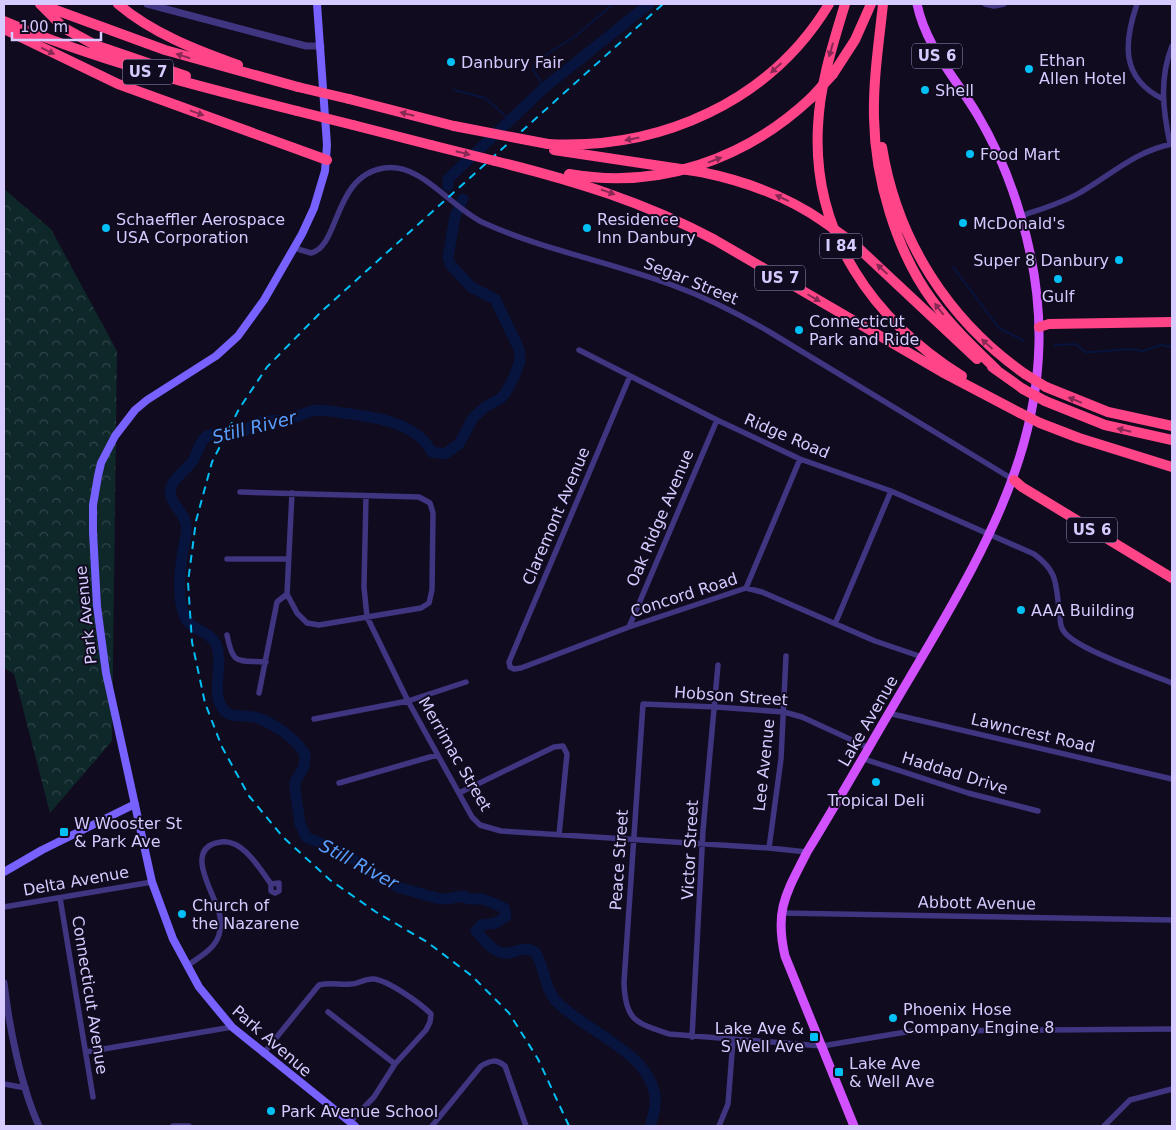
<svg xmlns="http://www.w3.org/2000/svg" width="1176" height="1130" viewBox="0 0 1176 1130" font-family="'DejaVu Sans',sans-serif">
<defs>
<pattern id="park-crowns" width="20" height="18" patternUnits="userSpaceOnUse" patternTransform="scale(1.25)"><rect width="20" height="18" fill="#0e2729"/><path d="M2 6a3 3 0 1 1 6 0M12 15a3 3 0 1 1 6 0" fill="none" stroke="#304549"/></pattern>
</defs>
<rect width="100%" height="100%" fill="#110b1f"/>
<path fill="url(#park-crowns)" d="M4,189l47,40 66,122 -5,390 -62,72 -36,-139 -10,-6z"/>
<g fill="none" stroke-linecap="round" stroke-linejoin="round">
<path stroke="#07143d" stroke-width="2" d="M544,88l-11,-19 2,-7 42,-27 36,-31
M454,90l31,8 25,22
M953,267l46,61 25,13
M1055,345l21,-1 9,8h8l38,-3 12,2 17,-6 12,2"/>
<path stroke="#07143d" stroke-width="11" d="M448,186v-7l96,-91 105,-84
M463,199l-8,17 -7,41 2,7 21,23 24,12 24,50 1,12 -6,16 -8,15 -5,6 -16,9 -12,11 -14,26 -14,10 -13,-2c-17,-31 -59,-35 -90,-39 -9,-1 -21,-5 -30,-2 -10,3 -18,7 -29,9 -8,1 -18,0 -26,3 -7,3 -13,9 -20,11 -10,2 -20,-3 -30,2 -8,5 -9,18 -15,26 -7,9 -17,14 -21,25 -5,14 14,25 15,37 1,8 -1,18 -3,26 -3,22 -7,46 2,67 5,14 27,13 32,30 6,19 -5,42 4,59 8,15 23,7 37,12 18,7 37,20 47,36l-1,13 -9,15v7l5,35 6,13 35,14 44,30 16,7 35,10 11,1 16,-3 6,3h14l21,9 2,8 -10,7 -15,2 -5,6c6,7 13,16 21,20 13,8 25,-8 38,1 10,15 9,36 21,49 30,32 104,54 99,106 -1,7 -4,13 -4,19"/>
<path stroke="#403580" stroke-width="5.5" d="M985,4l9,2 10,-2
M1137,4c-13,38 -17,74 26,95
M1170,144c-7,-34 -11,-65 2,-98
M1021,216c20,-7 42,-13 60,-24 31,-18 55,-41 91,-48
M294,248l17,5c29,-7 22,-77 73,-85 37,-6 67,40 100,55 60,27 126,39 188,62 33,12 65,28 96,46l246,149
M579,350l138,70 83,39 91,32 143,63c26,19 21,32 26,61 0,4 0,11 3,15 9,18 87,44 109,53
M630,376l-121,286 1,5 4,2 7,-1 108,-41 117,-39 16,4 113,49 47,16
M240,492l179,5 11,6 3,10 -1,77 -3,13 -8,5 -102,17 -12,-2 -10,-10 -10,-19 5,-101
M366,496l-2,91 3,30 41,84 64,116 8,8 21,6 268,17 38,4
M227,559h61
M746,588l54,-129
M835,624l56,-133
M629,627l88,-207
M227,635c6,31 10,25 39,27
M259,693l18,-91 10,-8
M888,713l284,66
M314,719l94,-18 58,-19
M869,748l-67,-31 -18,-5 -68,-5 -73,-3 -19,278c1,39 12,41 45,52l153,12 90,-15 260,-2
M864,759l104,34 70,18
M339,783l98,-28
M459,793l95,-46 9,-1 4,8 -8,81
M769,848l12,-89 5,-103
M60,898l33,199
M4,907l148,-25
M781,913l391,7
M187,966c12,-9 27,-16 32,-31 2,-8 2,-16 0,-23 -5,-19 -37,-65 2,-70 22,-3 38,26 50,42v7l4,2 4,-2v-8l-8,1
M328,1012l67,52
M692,1037l11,-207 15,-165
M86,1052l146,-25
M263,1054l56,-69c11,-3 21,0 32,-1 8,0 14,-6 23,-5 15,2 46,24 57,35l-1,8 -4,8 -31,34 -21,33 -24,25
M4,1084l22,4
M173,1126h16
M432,1126l49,-60c10,-6 15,-7 24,0l21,60
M719,1126l9,-22 5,-64
M1104,1126l26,-26 42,-11"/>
<path stroke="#403580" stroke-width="7" d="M147,4l159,42h15
M4,983c5,43 17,104 35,143"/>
<path stroke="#7761ff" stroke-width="8" d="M317,4l10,141 -2,26 -11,37 -12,26 -38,66 -26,36 -22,20 -69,44 -12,10 -20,26 -14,27 -3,13 -5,29v27l4,74 9,67 46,209 21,57 26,48 33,40 123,99
M4,872l38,-22 93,-46"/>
<path stroke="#d251ff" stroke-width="9" d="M854,1126l-69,-170c-11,-47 2,-64 22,-104 35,-57 68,-116 102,-173 90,-152 166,-280 112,-462 -10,-35 -25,-71 -44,-103 -22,-37 -51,-67 -60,-110"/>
<path stroke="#ff4588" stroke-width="10" d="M118,4c34,29 78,46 120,61
M845,4c-12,40 -25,79 -27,122 -6,108 55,194 144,250
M883,4c-4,38 -10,76 -9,114 1,60 22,133 58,182 19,26 42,48 65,70
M42,5l123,45 133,37
M4,21c94,40 193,65 293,90
M64,28l31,17 91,31
M4,29l114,55 209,76
M833,74l22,-34 16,-36
M349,99l105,27
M353,125l78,20
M548,144c112,6 222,-42 281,-140
M882,147c15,93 66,173 143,227
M554,150l120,18
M495,161c77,19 150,41 220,79l227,132 78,41
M701,172c44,9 86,24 123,50
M569,174c90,16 177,-15 242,-76
M852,242l125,117
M1039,327l10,-3 123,-2
M992,367l31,22
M1046,387l62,25 64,14
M1045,401l60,24 67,15
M1040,423l39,15 93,29
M1014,480l8,7 150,91"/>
<path stroke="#00c0f5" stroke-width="2" stroke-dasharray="8 6" stroke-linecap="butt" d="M569,1126l-31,-67 -29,-46 -37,-37 -45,-34 -51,-30 -46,-32 -47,-43 -34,-41 -27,-49 -17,-44 -13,-61 -4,-60 8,-61 16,-59 27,-53 28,-42 55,-56 341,-307"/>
<path stroke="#ff4588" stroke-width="10" d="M40,4l24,24
M298,87l51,12
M811,98l22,-24
M297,111l56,14
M454,126l94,18
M431,145l64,16
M674,168l27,4
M824,222l28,20
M1025,374l21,13
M1023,389l22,12
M1020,413l20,10"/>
</g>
<defs><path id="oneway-solid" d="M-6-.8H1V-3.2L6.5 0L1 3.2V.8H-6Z" transform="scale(1.25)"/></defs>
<g fill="#882854">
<use href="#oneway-solid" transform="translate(831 50) rotate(106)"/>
<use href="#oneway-solid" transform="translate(48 51) rotate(26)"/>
<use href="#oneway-solid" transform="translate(183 56) rotate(-163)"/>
<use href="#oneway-solid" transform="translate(776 68) rotate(138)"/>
<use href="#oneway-solid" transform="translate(197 113) rotate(20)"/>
<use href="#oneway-solid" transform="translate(407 114) rotate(-166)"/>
<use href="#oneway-solid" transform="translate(632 139) rotate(169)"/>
<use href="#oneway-solid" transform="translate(463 153) rotate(14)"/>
<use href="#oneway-solid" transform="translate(715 160) rotate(-21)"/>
<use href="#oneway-solid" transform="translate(608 192) rotate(19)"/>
<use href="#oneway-solid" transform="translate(782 198) rotate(-155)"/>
<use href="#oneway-solid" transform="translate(882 269) rotate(-137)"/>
<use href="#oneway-solid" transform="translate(814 298) rotate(30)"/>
<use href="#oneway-solid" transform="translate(939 309) rotate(-128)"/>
<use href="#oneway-solid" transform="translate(987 344) rotate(-138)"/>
<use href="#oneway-solid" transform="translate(1075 400) rotate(-158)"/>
<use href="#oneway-solid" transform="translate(1124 430) rotate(-167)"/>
</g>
<g fill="#00c0f5" stroke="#110b1f" stroke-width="2">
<circle cx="451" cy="62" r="5"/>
<circle cx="1029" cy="69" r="5"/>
<circle cx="925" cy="90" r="5"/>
<circle cx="970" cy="154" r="5"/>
<circle cx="963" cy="223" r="5"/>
<circle cx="106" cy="228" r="5"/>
<circle cx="587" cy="228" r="5"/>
<circle cx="1119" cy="260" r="5"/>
<circle cx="1058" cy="279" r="5"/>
<circle cx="799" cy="330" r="5"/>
<circle cx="1021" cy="610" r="5"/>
<circle cx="876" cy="782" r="5"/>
<rect x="59" y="827" width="10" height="10" rx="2.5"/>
<circle cx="182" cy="914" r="5"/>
<circle cx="893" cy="1018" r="5"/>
<rect x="809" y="1032" width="10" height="10" rx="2.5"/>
<rect x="834" y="1067" width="10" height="10" rx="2.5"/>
<circle cx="271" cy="1111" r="5"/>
</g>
<g text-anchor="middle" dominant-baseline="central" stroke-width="4" stroke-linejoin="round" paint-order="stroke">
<g fill="#110b1f" stroke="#9b91bc" stroke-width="1">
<rect x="912" y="43.5" width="50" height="25" rx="4"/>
<rect x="123" y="59.5" width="50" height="25" rx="4"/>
<rect x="820" y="233.5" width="42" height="25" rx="4"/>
<rect x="755" y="265.5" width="50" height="25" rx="4"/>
<rect x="1067" y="517.5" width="50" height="25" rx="4"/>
</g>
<g font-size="15" font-weight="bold" fill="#d6caff">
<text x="937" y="56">US 6</text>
<text x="148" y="72">US 7</text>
<text x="841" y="246">I 84</text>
<text x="780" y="278">US 7</text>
<text x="1092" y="530">US 6</text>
</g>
<g font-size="16" fill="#d6caff" stroke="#110b1f" text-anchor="start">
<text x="1039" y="60">Ethan<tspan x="1039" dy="18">Allen Hotel</tspan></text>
<text x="461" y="62">Danbury Fair</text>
<text x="935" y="90">Shell</text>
<text x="980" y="154">Food Mart</text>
<text x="116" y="219">Schaeffler Aerospace<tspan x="116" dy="18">USA Corporation</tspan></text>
<text x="597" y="219">Residence<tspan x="597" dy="18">Inn Danbury</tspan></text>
<text x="973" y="223">McDonald's</text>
<text x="1109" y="260" text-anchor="end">Super 8 Danbury</text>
<text x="1058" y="296" text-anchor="middle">Gulf</text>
<text x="809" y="321">Connecticut<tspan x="809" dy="18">Park and Ride</tspan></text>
<text x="1031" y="610">AAA Building</text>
<text x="876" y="800" text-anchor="middle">Tropical Deli</text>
<text x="74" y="823">W Wooster St<tspan x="74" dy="18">&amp; Park Ave</tspan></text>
<text x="192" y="905">Church of<tspan x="192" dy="18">the Nazarene</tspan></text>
<text x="903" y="1009">Phoenix Hose<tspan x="903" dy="18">Company Engine 8</tspan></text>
<text x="804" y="1028" text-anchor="end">Lake Ave &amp;<tspan x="804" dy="18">S Well Ave</tspan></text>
<text x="849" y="1063">Lake Ave<tspan x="849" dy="18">&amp; Well Ave</tspan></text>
<text x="281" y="1111">Park Avenue School</text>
</g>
<g font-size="16" fill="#d6caff" stroke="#110b1f">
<text transform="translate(691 281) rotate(22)">Segar Street</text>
<text transform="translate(787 436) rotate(23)">Ridge Road</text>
<text transform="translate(556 516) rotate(-67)">Claremont Avenue</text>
<text transform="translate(660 518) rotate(-67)">Oak Ridge Avenue</text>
<text transform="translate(684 595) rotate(-18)">Concord Road</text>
<text transform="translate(86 615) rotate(-96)">Park Avenue</text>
<text transform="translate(731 696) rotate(4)">Hobson Street</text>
<text transform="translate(868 721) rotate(-60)">Lake Avenue</text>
<text transform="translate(1033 733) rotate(13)">Lawncrest Road</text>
<text transform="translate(455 754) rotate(60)">Merrimac Street</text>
<text transform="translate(764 765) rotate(-84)">Lee Avenue</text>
<text transform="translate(955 773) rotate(17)">Haddad Drive</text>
<text transform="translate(690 850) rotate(-87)">Victor Street</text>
<text transform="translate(619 860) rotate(-86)">Peace Street</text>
<text transform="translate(76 881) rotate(-10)">Delta Avenue</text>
<text transform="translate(977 903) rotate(1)">Abbott Avenue</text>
<text transform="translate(90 995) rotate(81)">Connecticut Avenue</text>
<text transform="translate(272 1041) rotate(41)">Park Avenue</text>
</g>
<g font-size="18" font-style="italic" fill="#589eff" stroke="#110b1f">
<text transform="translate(254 427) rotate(-14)">Still River</text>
<text transform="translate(359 864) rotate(28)">Still River</text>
</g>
</g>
<rect width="1176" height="1130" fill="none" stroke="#d6caff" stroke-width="10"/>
<path d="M12 32v8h89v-8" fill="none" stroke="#d6caff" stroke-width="2.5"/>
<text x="20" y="32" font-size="15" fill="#d6caff" stroke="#110b1f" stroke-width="4" paint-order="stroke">100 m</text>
</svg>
